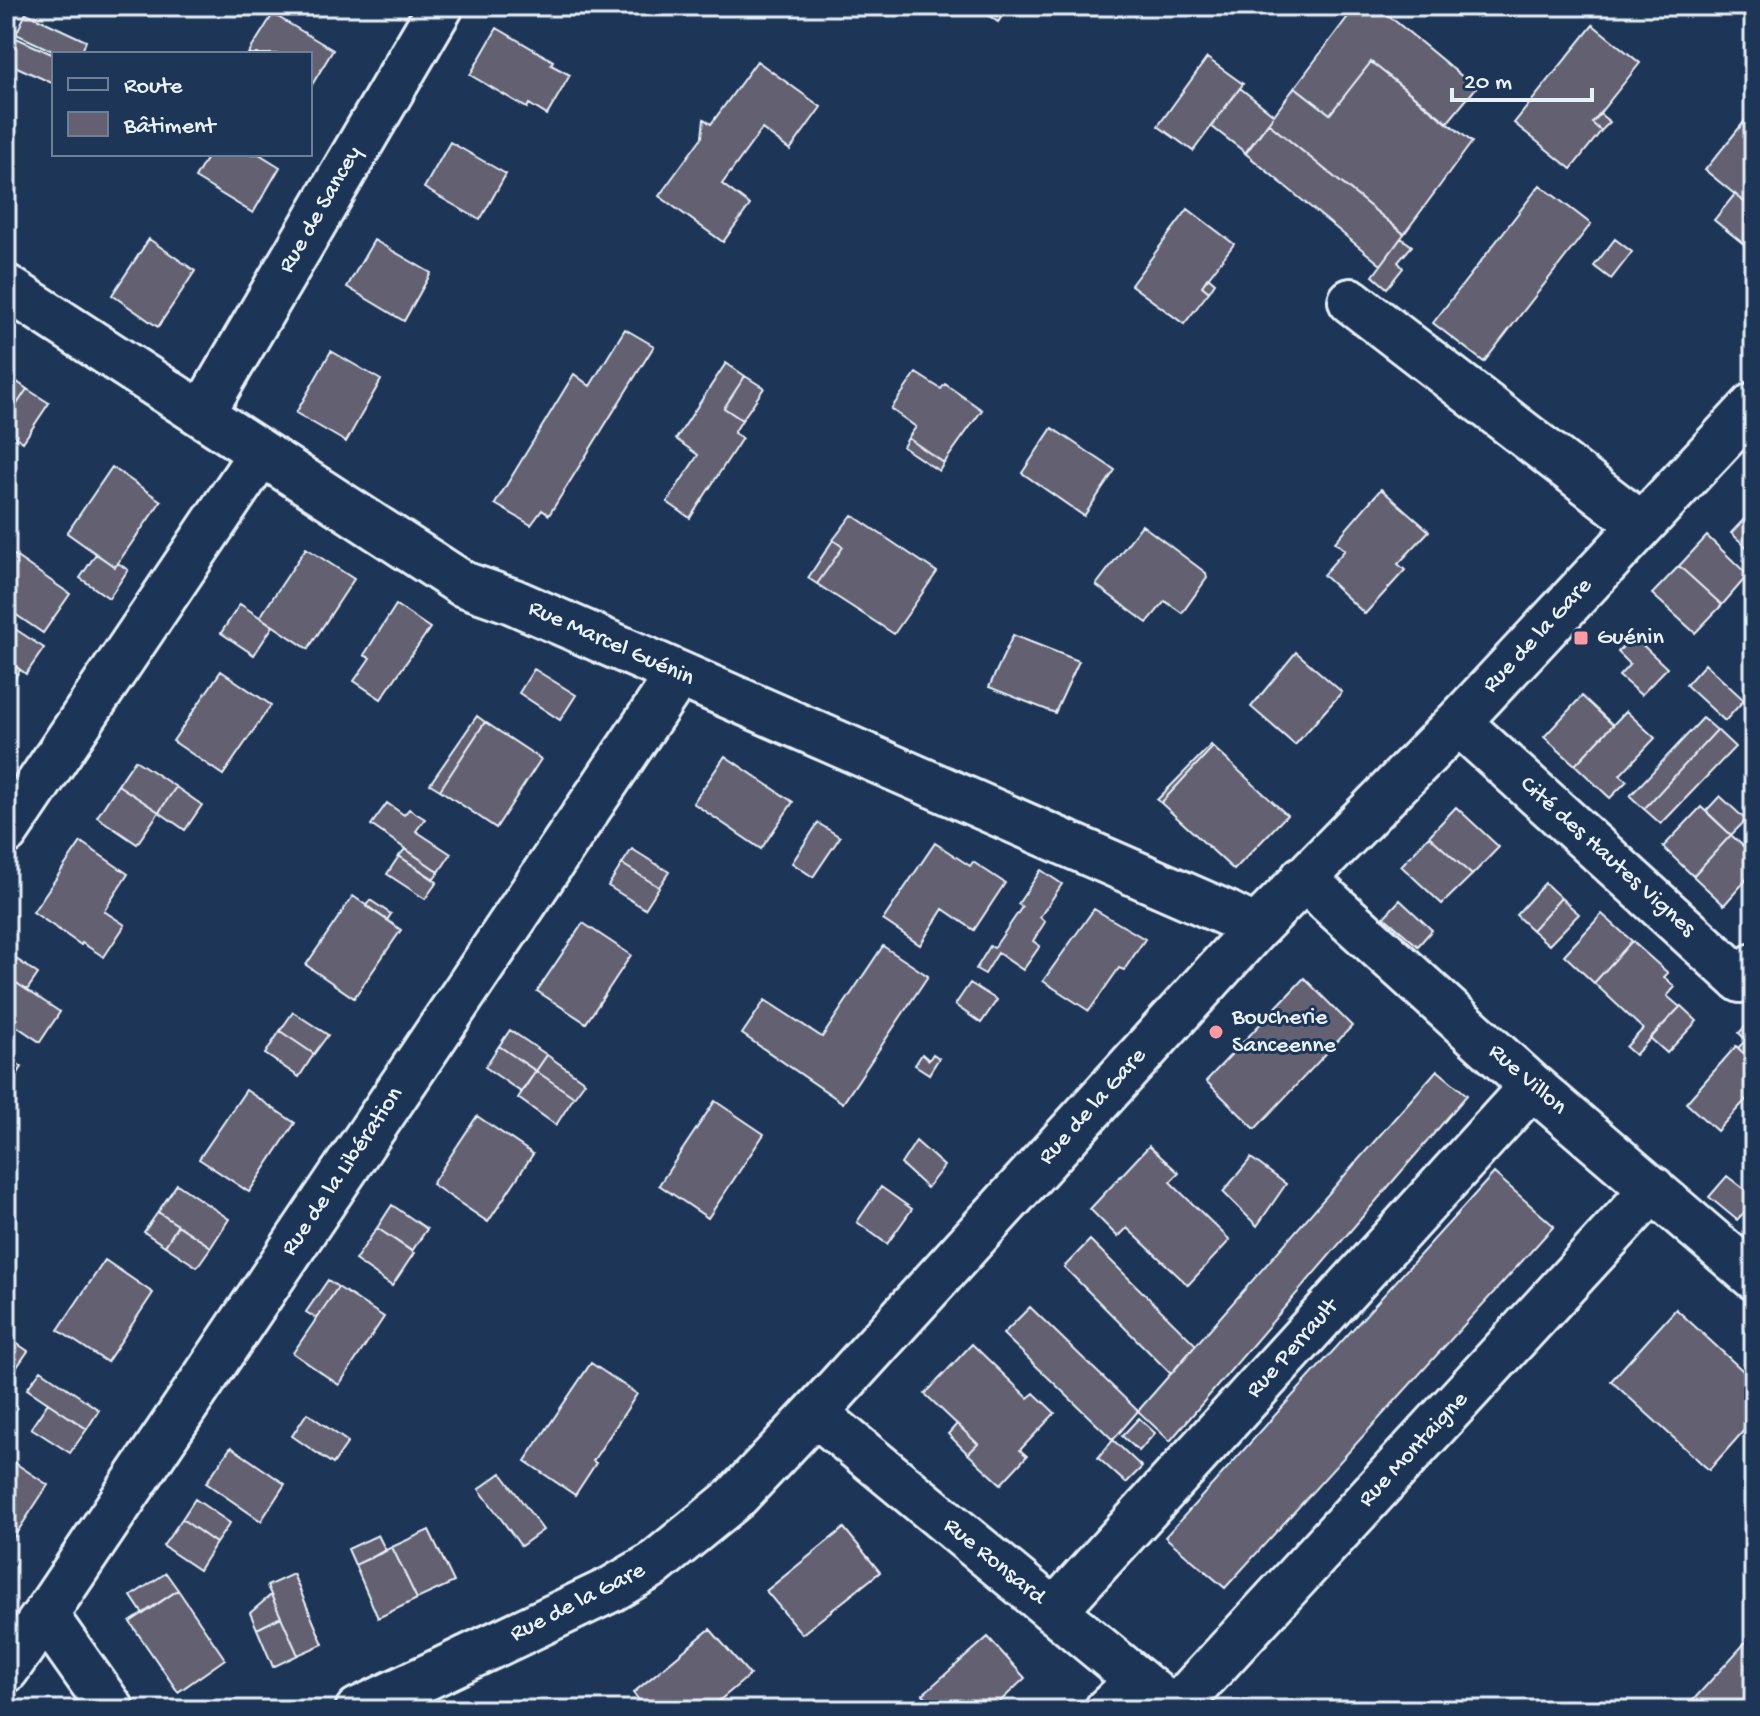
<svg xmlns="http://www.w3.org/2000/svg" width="1760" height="1716" viewBox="0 0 1760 1716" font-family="'Gochi Hand',sans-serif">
<rect width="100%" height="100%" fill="#1d3557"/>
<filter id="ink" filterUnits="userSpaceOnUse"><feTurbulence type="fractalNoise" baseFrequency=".0125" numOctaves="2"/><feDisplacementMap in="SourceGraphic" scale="16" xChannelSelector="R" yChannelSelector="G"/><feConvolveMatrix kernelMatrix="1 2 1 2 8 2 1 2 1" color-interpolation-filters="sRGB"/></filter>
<g filter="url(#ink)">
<path fill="#646071" stroke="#e8f1f8" stroke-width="2" d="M975,6h34l-11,16z
M1356,6h21l99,82 -29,35 -76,-61 -41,52 -35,-27z
M26,13l60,28 -5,13h-22l-43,-20z
M273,14l60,36 -23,38v-34h-62z
M1593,25l47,38 -48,60 9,8 -30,38 -57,-46z
M497,28l56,33 -2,4 19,10 -23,40 -18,-11 -2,4 -57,-33z
M14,37l40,18v29l-48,-22v-7z
M1207,58l36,26 -50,67 -35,-25z
M757,61l64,46 -31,43 -28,-21 -40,55 28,21 -27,37 -64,-46 43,-59 2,-18 7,5z
M1371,62l101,80 -68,92 -136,-111 27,-36 35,27z
M1240,88l34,27 -28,38 -35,-27z
M1600,114l10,8 -9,9 -9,-8z
M1748,117l6,5v88l-49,-40z
M1268,123l136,111 -23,31 -136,-112z
M450,142l56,32 -26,46 -56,-32z
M209,154h50l21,13 -27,46 -58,-35z
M1540,185l51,39 -107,138 -51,-39z
M1735,194l19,16v24l-9,11 -31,-25z
M1188,209l46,35 -32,42 7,6 -25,32 -53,-39z
M1401,238l11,8 -14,16 5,6 -16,20 -14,-12z
M149,239l46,32 -37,56 -46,-32z
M1615,239l17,13 -21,27 -17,-13z
M374,240l57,33 -27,48 -57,-34z
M1208,277l7,6 -6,9 -7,-6z
M625,329l29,17 -105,169 -7,-5 -11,15 -36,-21 79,-130 16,12z
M331,351l50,29 -35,62 -50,-29z
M726,363l19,13 -21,32 18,12 -8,13 8,5 -52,80 -23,-16 31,-47 -22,-16z
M916,373l25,16 4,-5 37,26 -38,53 -36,-25 8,-11 -25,-18z
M6,374l21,15 -21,32z
M745,376l19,12 -22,32 -18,-12z
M27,389l22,14 -26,39 -17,-12v-9z
M1052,428l63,42 -31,46 -62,-43z
M908,438l36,25 -5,8 -36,-24z
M112,467l49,34 -46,66 -48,-34z
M1381,489l48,42 -31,33 7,6 -40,44 -42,-39 22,-25 -10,-8z
M1749,514l5,5v35l-23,-21z
M852,515l85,57 -43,62 -77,-50 26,-37 -10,-7z
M1142,525l64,48 1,5 -25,35 -17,-12 -18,22 -51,-38z
M1707,536l41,39 -26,30 -43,-39z
M833,540l10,7 -26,37 -9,-6z
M306,548l48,31 -46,70 -48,-32z
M8,551l62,43 -27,39 -37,-25v-54z
M96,554l19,13 3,-4 10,7 -19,28 -29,-20z
M1679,566l43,39 -27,28 -43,-39z
M240,604l33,22 -19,29 -33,-22z
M396,605l34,23 -49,71 -27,-18 16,-23 -6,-3z
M6,623l38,25 -18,26 -20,-15z
M1013,635l66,26 -24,52 -66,-26z
M1633,636l34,32 -26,27 -22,-19 11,-12 -12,-12z
M1296,652l46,40 -47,53 -44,-38z
M6,659l14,11 -14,21z
M1705,664l39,36 -19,21 -39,-36z
M534,669l42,26 -16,25 -41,-27z
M221,671l50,34 -48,70 -50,-34z
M1582,696l31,29 -38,40 -31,-28z
M1626,711l29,27 -35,37 7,6 -17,17 -35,-33z
M477,716l8,6 -45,68 -10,-6z
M1703,718l14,12 -73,79 -14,-13z
M485,722l56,37 -45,69 -56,-38z
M1717,730l18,17 -74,77 -17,-15z
M1211,745l2,2 -52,56 -4,-3z
M1213,747l74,68 -53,55 -73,-67z
M725,756l68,46 -32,47 -68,-46z
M135,760l41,27 -17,25 -41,-27z
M118,785l41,27 -22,32 -40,-27z
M176,787l26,18 -17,25 -26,-18z
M1720,796l26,24 -15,15 -25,-24z
M387,803l17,12 5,-6 16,10 -9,12 35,23 -12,18 -68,-47z
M1456,807l43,40 -27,28 -43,-39z
M1701,807l30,28 -38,41 -30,-29z
M818,823l22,14 -27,40 -21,-14z
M1731,835l23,21v15l-30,34 -31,-29z
M1429,836l43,39 -30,29 -41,-38z
M81,842l47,32 -24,37 21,14 -21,32 -22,-14 -1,2 -48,-33z
M935,843l35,23 3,-4 32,21 -31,47 -31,-21 -23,36 -37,-25z
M405,849l34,23 -5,7 -35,-23z
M632,849l37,23 -10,15 -37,-23z
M399,856l38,26 -12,17 -38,-25z
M622,864l37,23 -14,22 -37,-23z
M1041,870l21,14 -22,33 5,5 -12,19 7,5 -17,24 -25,-17 -13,21 -9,-5 14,-23 4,2 28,-41 -4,-3z
M1545,883l16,15 -29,32 -16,-15z
M353,896l48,34 -47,68 -48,-33z
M1561,898l18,16 -30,31 -17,-15z
M370,900l21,14 -4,6 -21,-14z
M1400,900l32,30 -14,16 -34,-29z
M1094,909l51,30 -21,31 -5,-2 -30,43 -46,-30z
M1602,914l30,27 -38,42 -30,-28z
M583,923l48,32 -45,68 -49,-32z
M1632,941l36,32 -4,4 11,10 -8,9 13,11 -45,48 -9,-8 17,-18 -49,-46z
M883,946l45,30 -85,127 -101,-69 23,-34 57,37z
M6,952l32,22 -11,16 -21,-14z
M6,976l54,36 -20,30 -34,-23z
M1304,978l48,48 -97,103 -49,-48z
M970,983l27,17 -16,23 -26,-18z
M1681,1006l16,15 -30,32 -17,-15z
M293,1012l35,23 -14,19 -34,-23z
M1754,1017v46l-16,-15 8,-8 -7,-7z
M510,1030l37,25 -11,16 -37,-25z
M280,1031l34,23 -15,23 -34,-23z
M499,1046l37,25 -15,21 -36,-25z
M1736,1046l18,17v28l-37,40 -31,-28z
M922,1054l7,6 4,-6 6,4 -10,16 -14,-9z
M547,1055l38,27 -11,15 -38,-26z
M6,1056l16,11 -16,25z
M1437,1070l30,25 -297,346 -32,-30z
M536,1071l38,26 -18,28 -38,-27z
M246,1090l49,33 -46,69 -50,-33z
M715,1101l49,33 -56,84 -49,-33z
M477,1116l56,38 -45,68 -56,-38z
M916,1141l28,25 -17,22 -26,-24z
M1149,1146l30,27 -9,9 60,58 -42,45 -61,-57 -9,9 -28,-28z
M1251,1158l35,26 -29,42 -34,-34z
M1494,1173l60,53 -329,362 -60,-51z
M1727,1176l27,21v5l-17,18 -28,-23z
M177,1184l52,35 -18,28 -53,-35z
M881,1187l31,22 -25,35 -30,-22z
M392,1205l35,24 -15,22 -35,-23z
M158,1212l20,13 -13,21 -21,-14z
M178,1225l33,22 -14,20 -32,-21z
M377,1228l37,25 -22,33 -37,-26z
M1090,1240l106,105 -25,29 -107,-107z
M105,1260l48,33 -46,69 -49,-32z
M328,1280l10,7 -21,32 -11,-7z
M338,1287l46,30 -45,68 -46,-32z
M1030,1307l108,104 -25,29 -110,-106z
M1676,1309l78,72v38l-45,51 -98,-89z
M13,1341l15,10 -16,23 -6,-4v-18z
M972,1344l56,54 6,-5 21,20 -35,37 7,6 -26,28 -33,-30 10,-10 -53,-50z
M591,1363l46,31 -44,67 3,2 -21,32 -50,-34z
M41,1370l58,40 -12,19 -60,-40z
M48,1403l39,26 -17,24 -39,-25z
M307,1413l41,29 -15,22 -41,-28z
M1139,1418l16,15 -16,18 -17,-15z
M957,1424l21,20 -10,10 -20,-20z
M1113,1440l29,27 -16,16 -28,-25z
M231,1447l54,37 -24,37 -55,-38z
M6,1457l42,28 -42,64z
M501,1473l42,57 -22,16 -42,-57z
M195,1499l35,24 -14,20 -34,-24z
M182,1519l34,24 -17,27 -36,-24z
M844,1528l36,44 -78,62 -36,-43z
M429,1530l25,52 -37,17 -25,-52z
M378,1535l8,16 -31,14 -7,-16z
M392,1547l25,52 -39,19 -23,-53z
M166,1573l12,17 -35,24 -12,-18z
M293,1574l30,70 -25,11 -31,-69z
M178,1590l47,69 -47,33 -48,-70z
M271,1595l10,22 -24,12 -7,-16z
M281,1617l17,38 -25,12 -16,-38z
M710,1629l40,46 -42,35h-61l-14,-17z
M1754,1633v77h-70z
M988,1637l37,41 -34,32h-53l-15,-16z"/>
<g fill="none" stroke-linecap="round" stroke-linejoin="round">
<defs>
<path id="minor" d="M6,287l457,297 49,17 716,313 28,14
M1351,301l291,224
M202,414l239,-408
M1458,722l283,258 13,-14
M6,832l255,-379
M1303,878l229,208 222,191
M815,1413l359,297
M1054,1611l478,-525
M45,1615l67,95
M6,1670l39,-55 634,-941
M358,1710l254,-121 41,-24 82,-67 80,-85 441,-485 202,-206 296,-317
M1107,1710l31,-29
M1174,1710l479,-521"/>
</defs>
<use href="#minor" stroke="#e8f1f8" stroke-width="50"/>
<use href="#minor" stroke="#1d3557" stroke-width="44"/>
</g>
</g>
<g fill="#ff9aa2" stroke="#1d3557" stroke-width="3">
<rect x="1573" y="630" width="16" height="16" rx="4"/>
<circle cx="1216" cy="1032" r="8"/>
</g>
<g text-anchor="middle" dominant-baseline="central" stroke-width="6" stroke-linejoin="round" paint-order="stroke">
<g font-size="24" fill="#e8f1f8" stroke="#1d3557">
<text transform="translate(321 210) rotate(-60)">Rue de Sancey</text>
<text transform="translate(1538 636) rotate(-47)">Rue de la Gare</text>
<text transform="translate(611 644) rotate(24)">Rue Marcel Guénin</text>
<text transform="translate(1607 857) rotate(42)">Cité des Hautes Vignes</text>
<text transform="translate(1527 1080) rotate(41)">Rue Villon</text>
<text transform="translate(1093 1107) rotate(-48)">Rue de la Gare</text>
<text transform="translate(343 1172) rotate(-56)">Rue de la Libération</text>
<text transform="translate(1293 1349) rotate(-48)">Rue Perrault</text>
<text transform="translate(1414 1450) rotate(-47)">Rue Montaigne</text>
<text transform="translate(994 1562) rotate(39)">Rue Ronsard</text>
<text transform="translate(578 1603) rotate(-27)">Rue de la Gare</text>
</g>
<g font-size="24" fill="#e8f1f8" stroke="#1d3557" text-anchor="start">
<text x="1597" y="638">Guénin</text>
<text x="1232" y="1018">Boucherie<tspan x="1232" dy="28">Sanceenne</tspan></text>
</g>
</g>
<rect width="1760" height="1716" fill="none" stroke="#1d3557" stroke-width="32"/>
<rect x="16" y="16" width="1728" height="1684" fill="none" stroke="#e8f1f8" stroke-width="3" filter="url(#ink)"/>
<rect x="52" y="52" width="260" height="104" fill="#1d3557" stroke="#6e8097" stroke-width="2"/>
<rect x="68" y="78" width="40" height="12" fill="#1d3557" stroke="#6e8097" stroke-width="2"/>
<text x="124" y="92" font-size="24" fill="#e8f1f8">Route</text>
<rect x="68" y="112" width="40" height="24" fill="#646071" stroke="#6e8097" stroke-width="2"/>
<text x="124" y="132" font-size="24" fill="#e8f1f8">Bâtiment</text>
<path d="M1452 88v12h140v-12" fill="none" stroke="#e8f1f8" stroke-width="4"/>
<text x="1464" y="88" font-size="24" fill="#e8f1f8" stroke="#1d3557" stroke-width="6" paint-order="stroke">20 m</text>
</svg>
